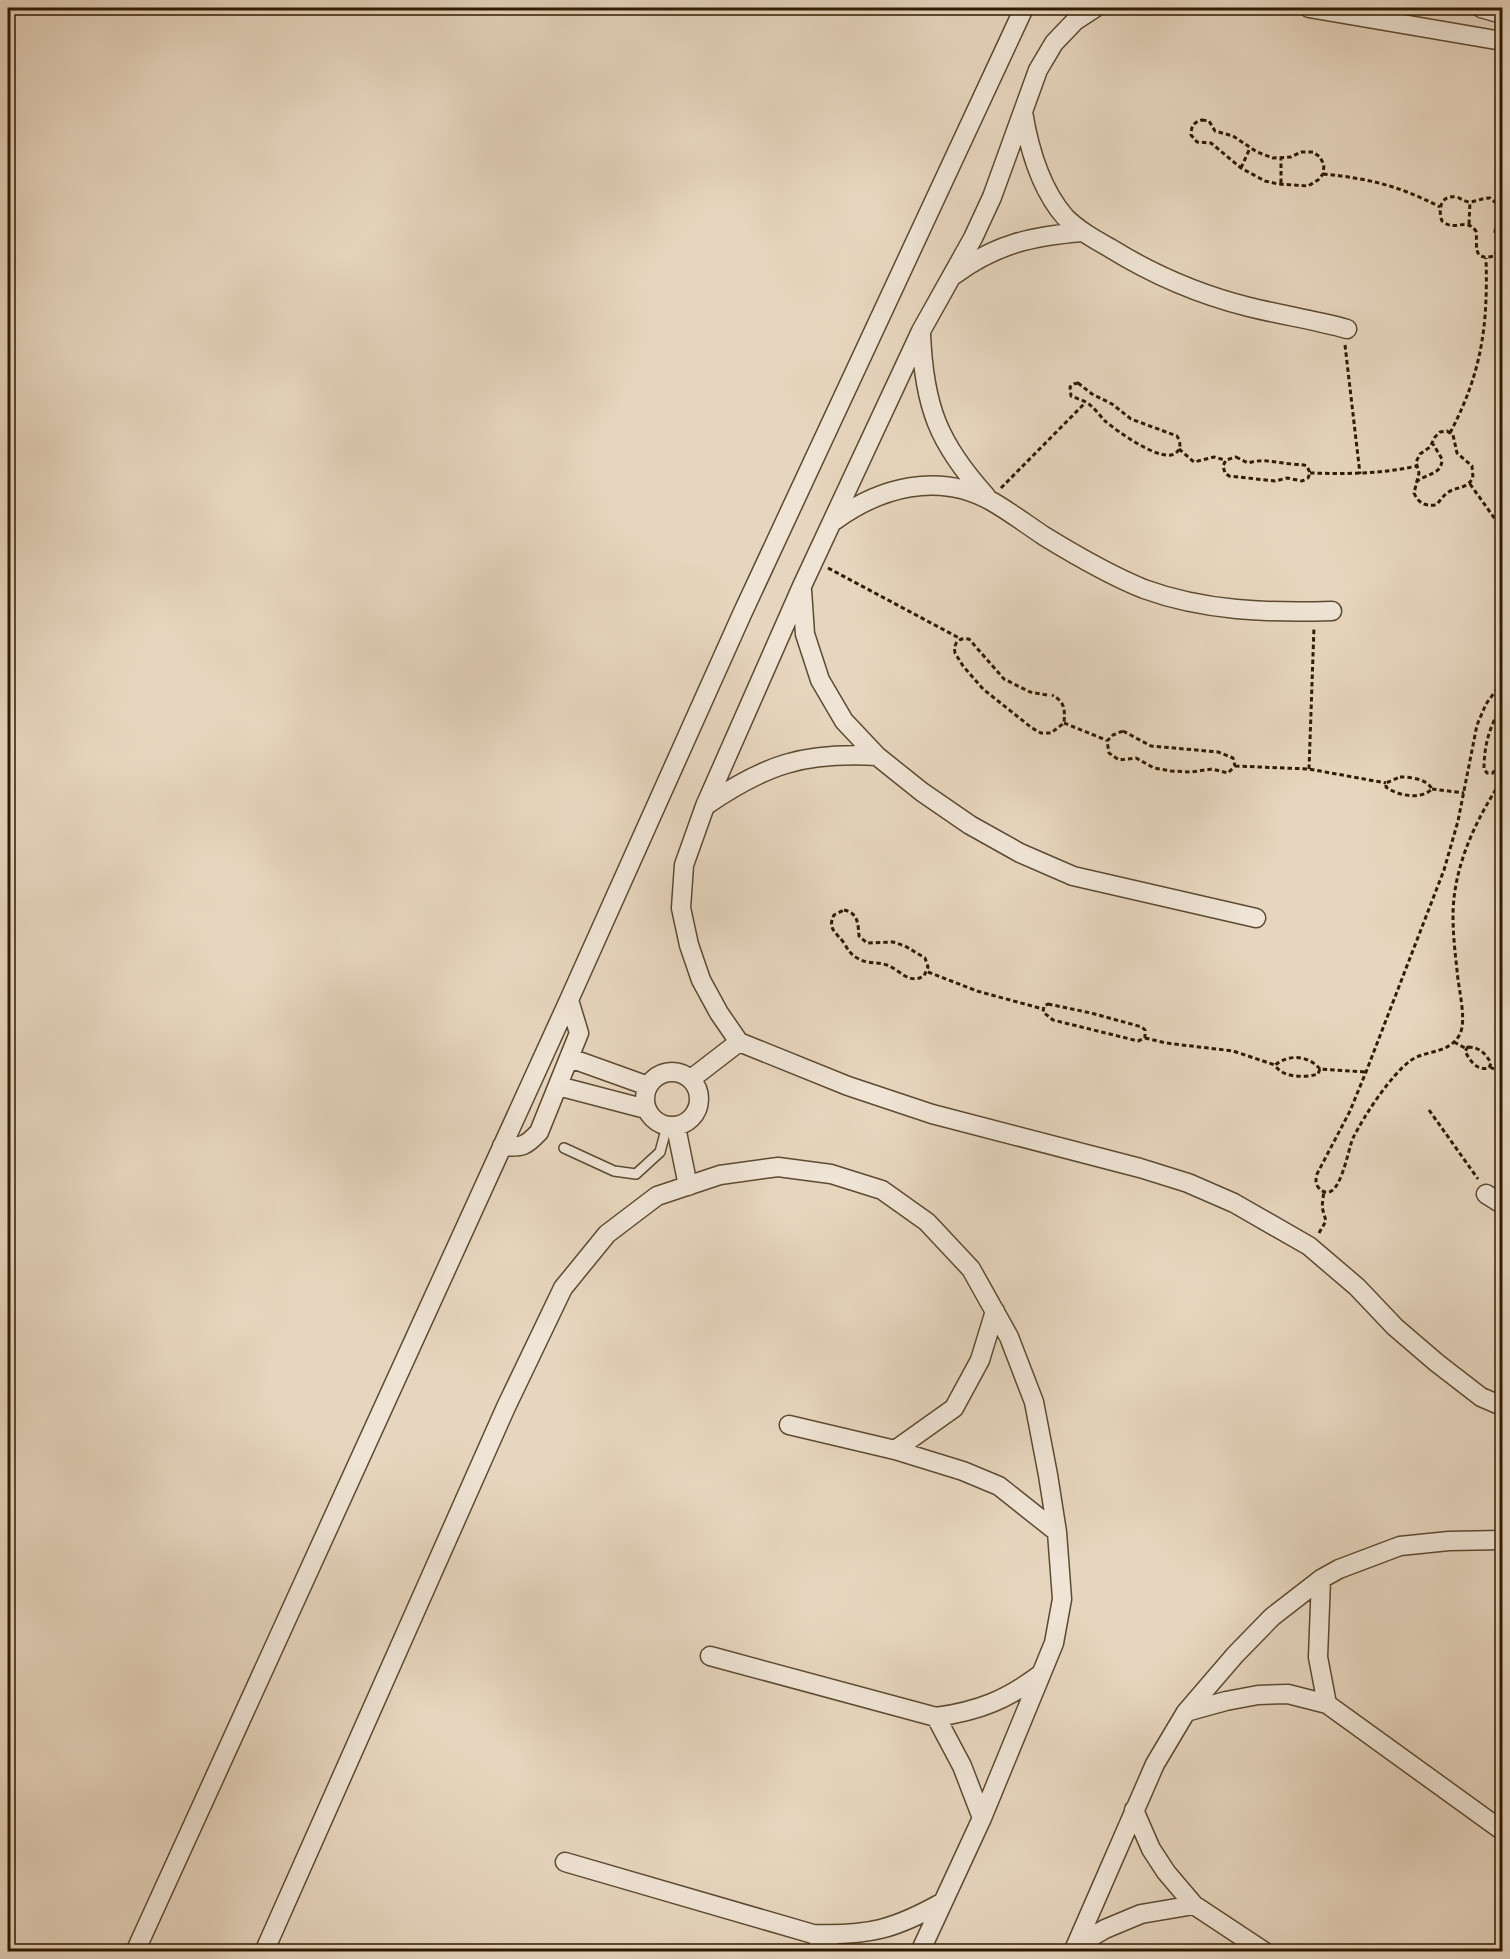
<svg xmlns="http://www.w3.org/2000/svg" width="1510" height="1959" viewBox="0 0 1510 1959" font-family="'IM FELL Great Primer',serif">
<rect width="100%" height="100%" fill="#e7d6bf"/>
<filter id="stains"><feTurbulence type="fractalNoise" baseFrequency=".00333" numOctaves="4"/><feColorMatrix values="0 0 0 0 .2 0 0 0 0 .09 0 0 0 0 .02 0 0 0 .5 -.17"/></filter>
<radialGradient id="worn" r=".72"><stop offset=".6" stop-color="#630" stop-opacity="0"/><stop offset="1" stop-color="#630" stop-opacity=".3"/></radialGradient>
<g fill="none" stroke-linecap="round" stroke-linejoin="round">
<defs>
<path id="service" d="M564,1148l50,23 22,3 24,-22 7,-26"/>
<path id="minor" d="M1095,8l-20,13 -21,22 -16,27 -46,127 -19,41 -52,93 -119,255 -97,220 -21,59 -3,43 8,37 12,35 18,33 20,29 109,44 84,28 208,54 48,15 46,20 75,43 48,41 38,40 42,36 44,34 21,9
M1309,8l193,33
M1481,8l21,6
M1023,112c6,37 17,76 42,105 13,13 29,22 45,31 42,26 91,47 139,59 32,8 66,13 98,22
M954,275c42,-31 78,-39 129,-43
M921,334c3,72 17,109 65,162
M834,521c45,-33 104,-50 157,-20 18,10 35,23 53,35 31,19 65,39 100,53 60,22 124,24 188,22
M802,590l3,44 15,46 24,41 33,35 45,36 48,33 50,28 53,23 183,42
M705,806c61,-42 99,-54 172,-50
M570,1058l78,28
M645 1099a27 27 0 1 1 54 0a27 27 0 1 1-54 0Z
M691,1079l48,-37
M558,1086l88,23
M676,1127l12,59
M502,1146c20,2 24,0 37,-14l40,-99 -10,-33
M1486,1194l16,10
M789,1425l106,25 68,21 36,15 58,46
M895,1450l59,-42 26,-48 15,-49
M1321,1579l-3,78 9,47
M710,1656l226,61c43,-6 70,-17 105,-43
M1186,1712l40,-11 32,-6 30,-1 39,10 173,125
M936,1717l26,49 20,52
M1134,1810l17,39 15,23 28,33 71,47
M565,1862l248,72c56,2 82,-5 130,-32
M813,1934l21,18
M1076,1946l29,-17 36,-15 53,-9
M135,1952l434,-952 173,-386 282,-606
M264,1952l242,-545 57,-119 44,-54 50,-38 63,-21 58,-8 53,7 51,16 45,32 44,47 38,68 25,65 14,73 9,57 5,67 -8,44 -72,175 -62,134
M1073,1952l82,-188 31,-52 49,-57 37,-38 49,-38 18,-10 61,-23 49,-5 53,-1"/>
</defs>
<use href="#service" stroke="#5d4a30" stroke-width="12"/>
<use href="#minor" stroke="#5d4a30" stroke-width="21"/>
<path stroke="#2f1b00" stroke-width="3" stroke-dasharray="4.5 3" stroke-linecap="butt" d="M1202,120l7,1 6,10 18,5 24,16 16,6 18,-1 10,-5h12l7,5 4,8 -1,9 -5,6 -10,6 -30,-2 -13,-3 -24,-13 -30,-25 -14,-1 -6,-7c0,-9 3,-13 11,-15z
M1241,168l9,-20
M1323,174c44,4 77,12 117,33
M1281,183v-25
M1502,216l-1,-9 -11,-9c-7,0 -13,3 -20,4 -6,0 -9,-4 -14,-5 -16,-2 -18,13 -14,24 15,12 22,-5 34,10 2,13 -5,31 18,25l4,-7 -3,-18 7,-15
M1469,224l1,-22
M1345,345l15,129
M1078,383l14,11 20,10 19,15 46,17c3,5 5,12 -1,17 -14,11 -59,-22 -71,-32 -4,-4 -8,-10 -13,-14 -5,-6 -14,-8 -21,-11l-1,-9 4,-3z
M1447,431l6,4 4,18 15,13 1,12c-7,12 -17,8 -26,15 -4,3 -7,8 -11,12 -11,1 -17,-1 -22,-12l5,-20 -3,-11 4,-8 10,-7 5,-10 5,-5z
M1450,433c32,-61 38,-107 36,-175
M1179,449l15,13 20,-5 11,3
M1236,457l12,6c16,-5 28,0 45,1 6,1 9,0 14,2l3,7 -2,5 -6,3 -15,-3 -12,3 -46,-5 -4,-3 -2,-7 3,-6z
M1310,473c36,1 71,1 107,-7
M1416,482c11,-9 26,-7 26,-23l-9,-15
M1470,484l25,35 7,7
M1001,488l84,-85
M828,568l133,71
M1502,682l-16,22 -9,21 -19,96 -14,49 -78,202 -16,39 -33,63c-1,5 -2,8 1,13 21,24 30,-39 35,-49 11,-22 37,-62 57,-77 16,-12 39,-6 50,-27 7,-15 -2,-47 -3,-64 -2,-18 -4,-36 -4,-54 0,-49 23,-97 49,-136
M1047,695l-17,-3 -26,-13 -35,-40c-10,-2 -16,4 -14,14l8,13 20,23 49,39 9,5h10l13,-10c1,-14 1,-21 -12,-28
M1502,707c-13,19 -18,40 -18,62l3,4h6l9,-16
M1064,723l42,17
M1123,731l28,15 67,6 15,6 2,8 -7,7 -16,-4 -21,3 -20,-1 -17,-3 -18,-10 -17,2 -10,-7 -2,-12 6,-6z
M1235,766l74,3 77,14
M1309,769l5,-142
M1400,777c11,0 27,2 32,12 -11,11 -34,7 -46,-2v-4z
M1432,789l32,4
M844,910c14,3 14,13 15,26l8,7 26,-1 12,4 20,12 3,9 -4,9c-15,9 -24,-6 -37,-11 -9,-3 -19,-1 -28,-6 -8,-4 -11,-9 -15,-16 -8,-11 -17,-14 -10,-28z
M928,972l49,19 66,18
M1048,1004l43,9 51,14 3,3v8l-7,3 -85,-21 -10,-8 1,-6z
M1145,1038l21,5 67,8 42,14
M1454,1042l11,6
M1468,1047c11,0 17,6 23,16l-2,5c-12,3 -19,-7 -24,-17z
M1490,1067l12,6
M1320,1069c-12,-14 -31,-15 -45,-4 7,13 30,13 43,9l2,-5 46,3
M1429,1110l49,69
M1319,1233l7,-12 -4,-14 2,-17"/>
<use href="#service" stroke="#efe4d5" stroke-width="9"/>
<use href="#minor" stroke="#efe4d5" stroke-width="18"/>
</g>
<rect width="1510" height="1959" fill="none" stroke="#e7d6bf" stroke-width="30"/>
<rect x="9" y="9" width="1492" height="1941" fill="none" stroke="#2f1b00" stroke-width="3"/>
<rect x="15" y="15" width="1480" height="1929" fill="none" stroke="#2f1b00" stroke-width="1.5"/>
<rect width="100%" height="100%" filter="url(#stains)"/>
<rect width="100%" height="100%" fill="url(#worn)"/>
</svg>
